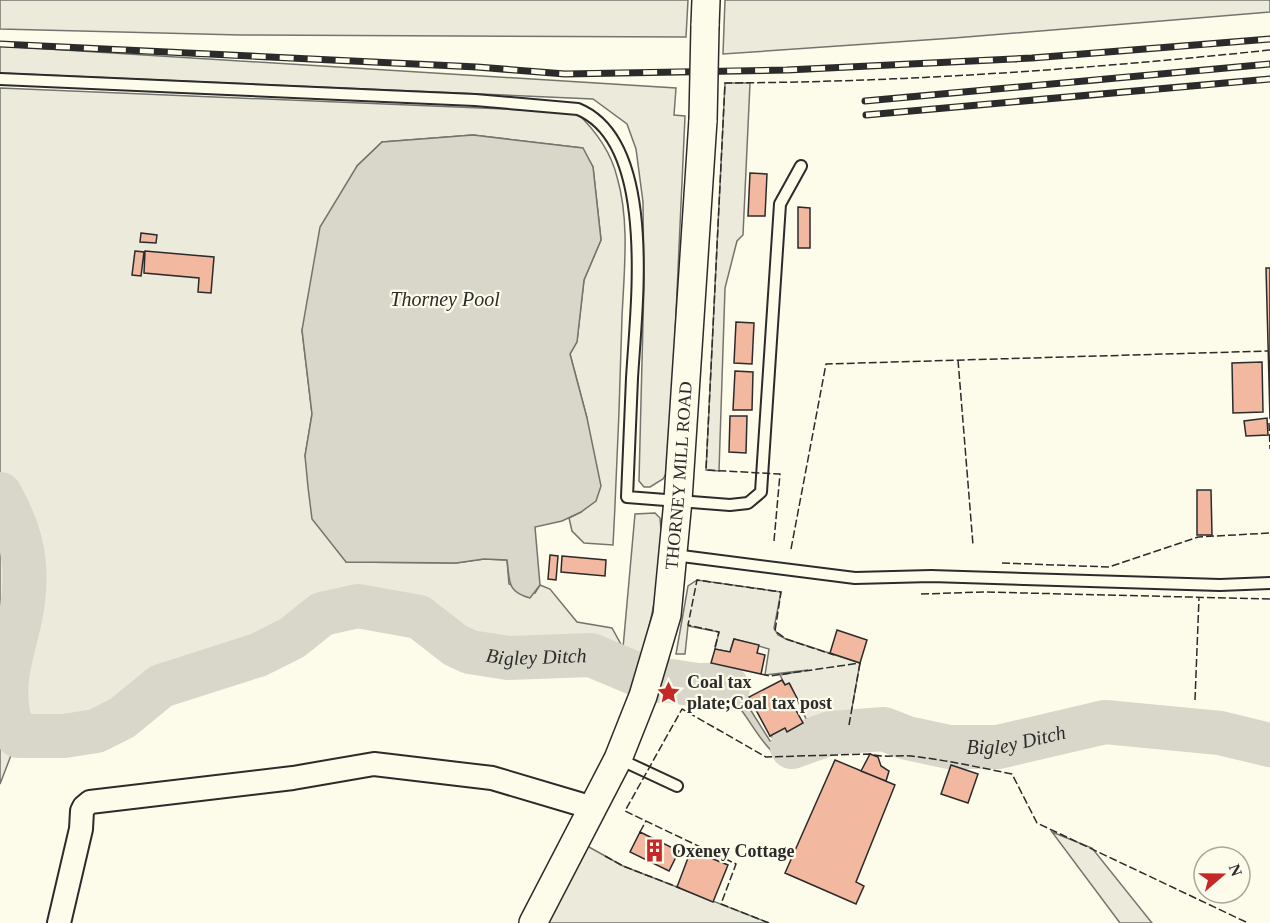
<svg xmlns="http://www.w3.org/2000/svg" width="1270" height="923" viewBox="0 0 1270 923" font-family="'Times New Roman',serif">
<rect width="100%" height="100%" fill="#fdfbea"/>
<path fill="#ecebdb" stroke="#74746e" stroke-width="1.5" d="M0,0h688l-2,37 -445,-2 -241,-6z
M725,0h545v12l-316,26 -231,16z
M0,46l676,42 -2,27 11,1 -16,352 -6,11 -13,8h-6l-5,-6 5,-198 -1,-81 -7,-53 -9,-25 -34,-25 -593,-26z
M725,83h25l-7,152 -6,6 -12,47 -6,183 -13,-1z
M0,88l576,24c18,17 35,40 41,65 13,44 7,95 5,140 -2,76 -5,152 -9,228l-29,-2 -12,-12 -3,-13 12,-6 6,-94 -17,-64 7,-13 7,-61 17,-40 -8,-73 -11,-19 -109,-13 -91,7 -25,24 -55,164 10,84 -7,42 41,106 110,1 28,-4 23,1 2,24 26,9 5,-8 10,4 27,33 35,6 11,20 12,-134 20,-1 5,5c5,46 -9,106 -22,150l-16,-5 -34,-16 -32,5 -47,1 -35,-7 -20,-7 -25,-22 -21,-9 -32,9 -24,-4 -40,8 -18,13 -4,-5 -37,21 -88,29 -9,4 -24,20 -53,25 -20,1 -21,-3 -17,6 -9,-11 -4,-15 1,-25 17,-75 2,-49 -7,-29 -21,-43z
M0,512l8,14 13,54 -21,98z
M697,580l84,12 -7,36 4,7 8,4 74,24 -11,62c-18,-2 -26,0 -41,11 -6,4 -16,6 -23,8l-15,-8 15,-8 2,3 20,-10 -17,-37 -5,1 -5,-10 28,-5 -43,5 4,-26 -35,-10 -4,13 -15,-3 4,-17 -31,-6 -3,28h-9l12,-68z
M0,710l15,35 -15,39z
M1052,832l40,16 60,75h-32z
M580,842l43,24 146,57h-230z"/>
<path fill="#d8d7c9" stroke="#74746e" stroke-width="1.5" d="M473,135l110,13 10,19 8,73 -17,40 -7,62 -7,12 17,64 14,68 -5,15 -15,11 -19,9 -27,6 5,58 -10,13c-24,-6 -20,-18 -23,-38l-23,-1 -28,4 -110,-1 -34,-43 -4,-32 -3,-31 7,-42 -10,-84 18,-103 37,-61 25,-24z
M672,673l19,6 22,2 20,6 17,22 20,32 8,3 30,-7 10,-10 15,-4 16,2 -2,11 -41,9 -18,7 -14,1c-20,-16 -32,-54 -55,-63 -8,-2 -16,0 -24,0 -10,-1 -17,-5 -27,-3z"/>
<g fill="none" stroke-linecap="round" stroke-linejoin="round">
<path stroke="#d8d7c9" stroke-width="8" d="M10,722l8,14"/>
<g stroke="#d8d7c9" stroke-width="44">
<path d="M0,494c24,42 30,77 20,125 -8,35 -20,67 -10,103"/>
<path id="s1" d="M18,736h46l32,-5 26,-13 39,-32 97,-31 34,-17 30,-24 36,-8 61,11 36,28 15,7 38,6 83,-3 62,26h18l26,4h25l6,3"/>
<path id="s2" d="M792,747l39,-14 53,-4 23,9 42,9h49l107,-25 115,11 50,12"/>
</g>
</g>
<path fill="#f2b8a0" stroke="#2b2b2b" stroke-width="1.5" d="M750,173l17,1 -2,42h-17z
M798,207l12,1v40h-12z
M141,233l16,2 -1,8 -16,-1z
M135,251l9,1 -3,24 -9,-1z
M145,251l69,6 -3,36 -13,-1 1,-14 -55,-5z
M1266,268h4v151z
M736,322l18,1 -2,41 -18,-1z
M1262,362l1,50 -30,1 -1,-50z
M735,371l18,1 -1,38h-19z
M730,416h17l-1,37 -17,-1z
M1267,418l1,17 -22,1 -2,-15z
M1197,490h14l1,45h-15z
M550,555l8,1 -2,24 -8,-1z
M562,556l44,4 -1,16 -44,-4z
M837,630l30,10 -7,23 -30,-10z
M734,639l25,6 -2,8 8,2 -4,19 -50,-11 4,-14 15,3z
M782,680l3,5 4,-2 9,17 -6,3 11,20 -16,9 -2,-4 -15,8 -21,-39z
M870,754l8,3 3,9 8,5 -3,10 -25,-10z
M835,760l60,25 -39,97 8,4 -8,18 -71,-31z
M951,765l27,9 -10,29 -27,-9z
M640,832l39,19 -10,20 -39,-19z
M691,850l37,15 -15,37 -36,-15z"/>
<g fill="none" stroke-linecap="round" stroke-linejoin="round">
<defs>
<path id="service" d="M0,79l475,21 103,9c80,33 58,199 54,269 -2,39 -3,79 -5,119l103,8 18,-2 13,-11 19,-288 21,-38
M674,555l181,23 76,-2 289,9 50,-2
M619,759l58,27"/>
<path id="minor" d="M59,923l22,-94 1,-18 2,-4 6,-5 203,-24 81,-14 118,14 101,30"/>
<g id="tertiary">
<path d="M705,26l1,-26"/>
<path id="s3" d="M533,923l85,-164 25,-63 24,-81 11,-115 25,-380"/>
</g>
</defs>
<use href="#service" stroke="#2b2b2b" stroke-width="14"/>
<use href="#minor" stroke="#2b2b2b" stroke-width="26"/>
<use href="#tertiary" stroke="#2b2b2b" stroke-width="30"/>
<use href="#service" stroke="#fdfbea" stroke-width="10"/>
<use href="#minor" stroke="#fdfbea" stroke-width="22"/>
<use href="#tertiary" stroke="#fdfbea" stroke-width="27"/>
<defs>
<path id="rail" d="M0,44l477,23 88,7 222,-4 245,-12 238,-19
M865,101l405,-37
M866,115l404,-36"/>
</defs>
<use href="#rail" stroke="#2b2b2b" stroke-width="7"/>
<use href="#rail" stroke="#fdfbea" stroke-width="4.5" stroke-dasharray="14" stroke-linecap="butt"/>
<defs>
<path id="tertiary-bridge" d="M703,120l2,-94"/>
</defs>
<use href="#tertiary-bridge" stroke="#2b2b2b" stroke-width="30" stroke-linecap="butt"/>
<use href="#tertiary-bridge" stroke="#fdfbea" stroke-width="27"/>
<path stroke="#2b2b2b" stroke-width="1.5" stroke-dasharray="8 3" stroke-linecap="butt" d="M958,360l15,185
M1269,423l1,26
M774,541l6,-67 -74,-4 19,-387c182,-1 364,-14 545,-33
M791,549l35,-185 442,-13
M1002,563l107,4 89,-30 72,-4
M921,594l63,-2 286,7
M715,647l4,-15 -31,-7 9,-45 84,12 -6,39 11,8 48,16
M761,674l9,2 90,-13
M1195,700l4,-102
M849,725l11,-62
M640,832l6,-11
M605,856l18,10 57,22
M769,923l-48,-19 15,-40 -111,-53 57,-102 84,48 104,-3c13,4 27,1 41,2 34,4 67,11 101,18l25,49 211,100"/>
</g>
<defs>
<symbol id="sight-bare" viewBox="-9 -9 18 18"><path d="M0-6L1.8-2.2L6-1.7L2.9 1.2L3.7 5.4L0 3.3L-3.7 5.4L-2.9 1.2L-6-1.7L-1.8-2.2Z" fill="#c62828" stroke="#fdfbea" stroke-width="2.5" paint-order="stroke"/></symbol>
<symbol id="building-bare" viewBox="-9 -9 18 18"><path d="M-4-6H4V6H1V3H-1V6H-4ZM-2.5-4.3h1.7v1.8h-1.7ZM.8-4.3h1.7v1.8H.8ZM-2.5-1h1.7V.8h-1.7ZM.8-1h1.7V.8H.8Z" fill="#c62828" stroke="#fdfbea" stroke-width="2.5" paint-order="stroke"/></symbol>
</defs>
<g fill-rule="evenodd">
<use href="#sight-bare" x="652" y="676" width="33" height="33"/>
<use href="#building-bare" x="638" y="834" width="33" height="33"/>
</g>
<g text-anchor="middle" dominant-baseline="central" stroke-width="4.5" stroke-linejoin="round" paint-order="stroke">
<g font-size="18" fill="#2b2b2b" stroke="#fdfbea">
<text stroke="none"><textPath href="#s3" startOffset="477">THORNEY MILL ROAD</textPath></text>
</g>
<g font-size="18" font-weight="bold" fill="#2b2b2b" stroke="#fdfbea" text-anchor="start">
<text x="687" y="682">Coal tax<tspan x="687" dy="21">plate;Coal tax post</tspan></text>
<text x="672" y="851">Oxeney Cottage</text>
</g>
<g font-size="20" font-style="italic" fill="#2b2b2b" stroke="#fdfbea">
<text x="445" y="299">Thorney Pool</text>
<text stroke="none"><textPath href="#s1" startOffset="564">Bigley Ditch</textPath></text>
<text stroke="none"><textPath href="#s2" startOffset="230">Bigley Ditch</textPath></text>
</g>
</g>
<g transform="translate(1222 875) rotate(70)"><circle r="28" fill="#fdfbea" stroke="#a9a89e" stroke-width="1.5"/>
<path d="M0-4.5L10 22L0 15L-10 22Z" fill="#c62828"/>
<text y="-9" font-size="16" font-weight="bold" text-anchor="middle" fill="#2b2b2b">N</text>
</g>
</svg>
